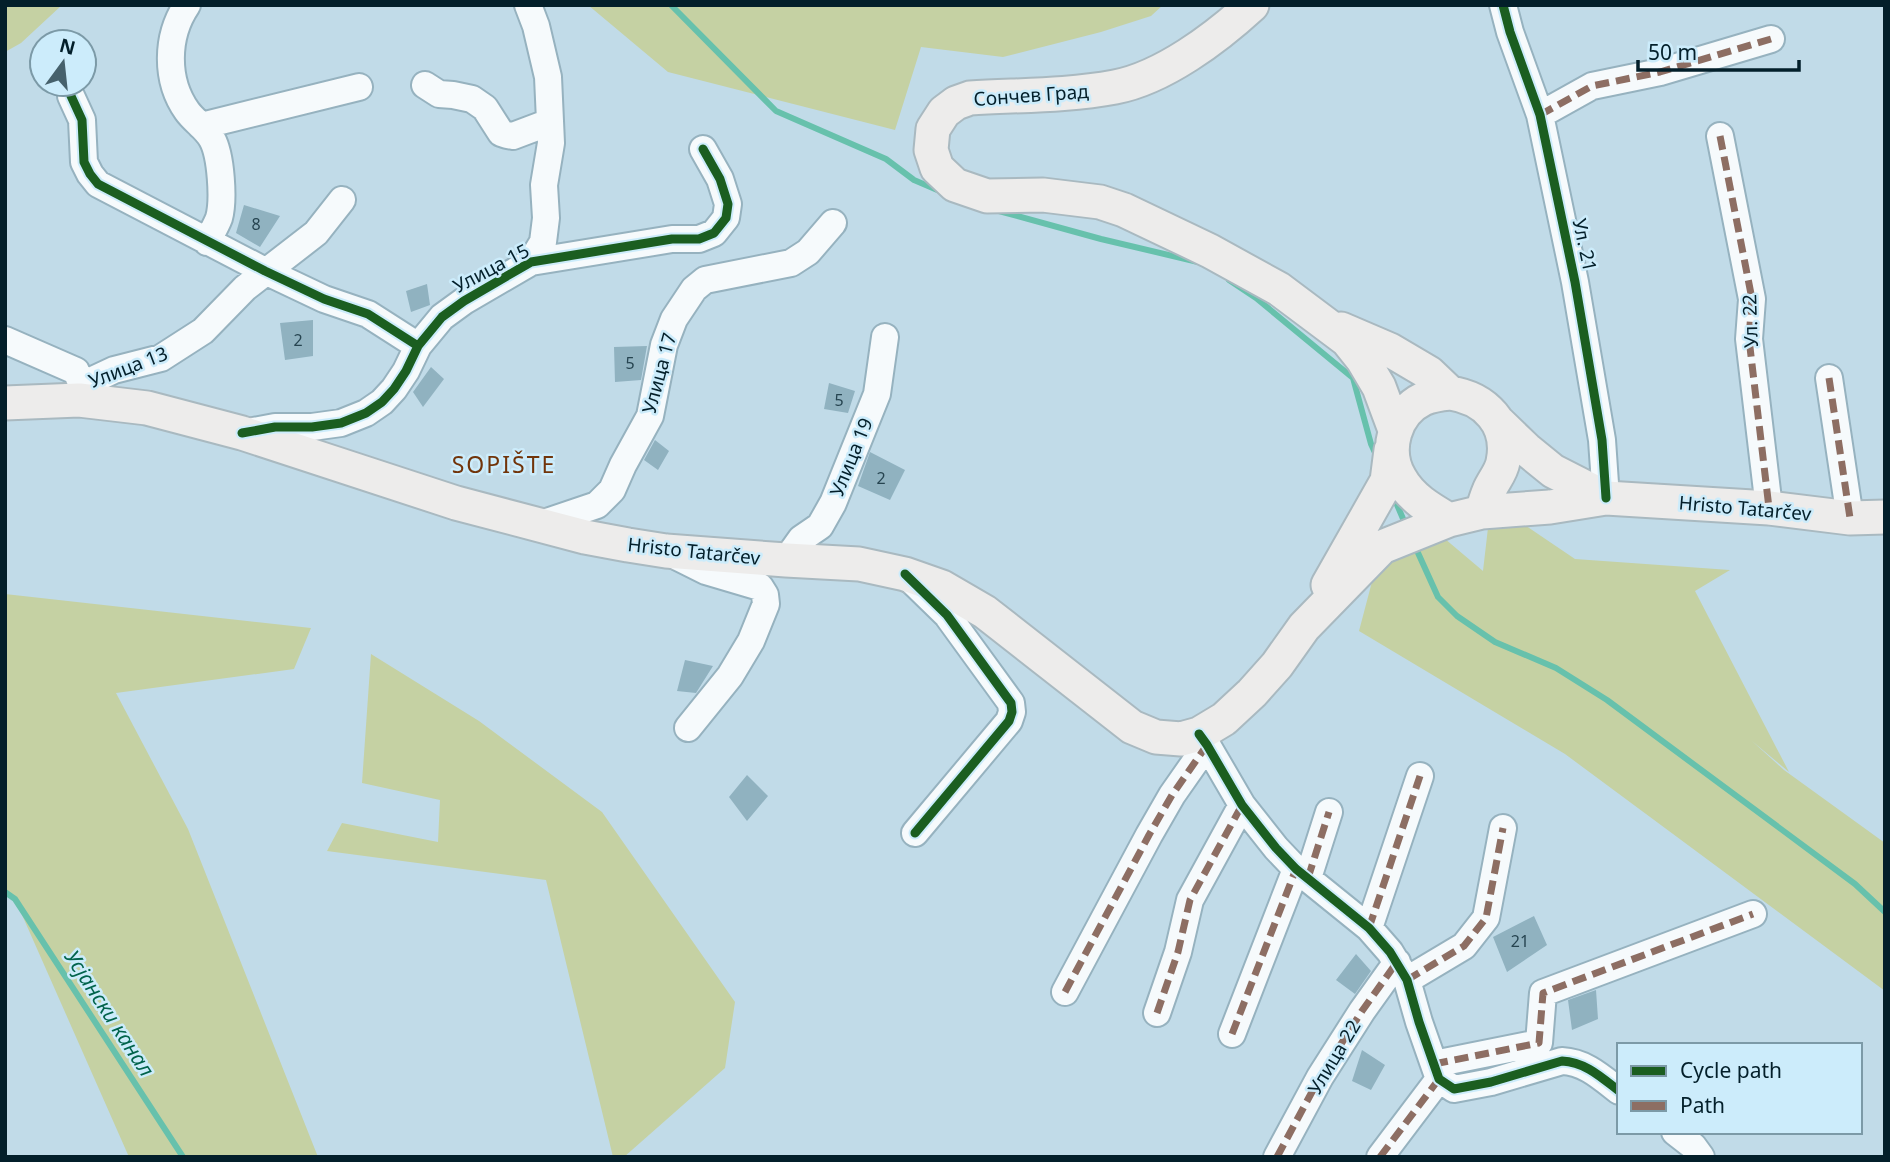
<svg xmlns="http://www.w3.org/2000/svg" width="1890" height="1162" viewBox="0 0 1890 1162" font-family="'Noto Sans',sans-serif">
<rect width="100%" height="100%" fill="#c1dbe8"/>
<path fill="#c5d1a3" d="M5,5h57l-41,38 -16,9z
M588,5h575l-12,11 -50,16 -98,25 -82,-10 -26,83 -227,-58z
M1491,502l84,57 155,11 -35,21 94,181 -37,-31 32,29 101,73v148l-320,-237 -206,-123 19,-72 60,-26 45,38z
M5,594l306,34 -17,41 -178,24 72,136 130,328h-189l-114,-258 -10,-6z
M371,654l108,67 123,91 133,190 -10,66 -101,89h-11l-67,-277 -219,-29 15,-28 96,19 2,-42 -78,-17z"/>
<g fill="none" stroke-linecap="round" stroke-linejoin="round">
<path stroke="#67c1ac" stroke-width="6" d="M671,5l105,106 110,48 28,21 28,12
M999,211l102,28 97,23
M1229,280l27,18 97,80 18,66 6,13
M1392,493l15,35
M1414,544l24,53 19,19 38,26 61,26 51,32 248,184 30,28
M5,892l10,7 168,258"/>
</g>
<path fill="#90b2c0" d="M244,205l36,11 -20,31 -24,-14z
M427,284l3,21 -19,7 -5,-21z
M313,320v36l-28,4 -5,-37z
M647,346l-6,34 -26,2 -1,-35z
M431,367l13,12 -21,28 -10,-15z
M829,383l26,8 -7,22 -24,-4z
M655,440l14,11 -11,19 -14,-10z
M870,452l35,18 -15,30 -32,-14z
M685,660l28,6 -17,27 -19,-2z
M747,775l21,21 -21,25 -18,-24z
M1534,916l13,29 -40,27 -14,-35z
M1356,954l15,17 -16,23 -19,-14z
M1596,990l2,29 -26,11 -4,-30z
M1362,1050l23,15 -14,25 -19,-9z"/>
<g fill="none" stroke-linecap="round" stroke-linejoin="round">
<defs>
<path id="minor" d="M187,5c-21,31 -22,75 0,106 7,10 19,17 25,28 9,16 12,61 7,79 -3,8 -8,16 -12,24
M528,5l8,21 12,51 3,66 -7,42 2,33 -3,24 -12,20
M1503,5l7,27 30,83 35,167 27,158 4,58
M425,85l14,9 14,1 19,4 13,9 16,25 6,2 6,1 37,-14
M71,96l11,24 2,42 6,12 8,10 167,87 59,28 44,15 50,32
M1540,115l52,-29 68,-14 111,-33
M201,126l158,-39
M1720,136l32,163 -3,40 20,169
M5,340l71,31 6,14
M1829,378l21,140
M79,400l3,-15 32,-15 47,-12 42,-27 42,-43 71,-55 26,-33
M243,433l32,-6h37l29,-4 25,-10 16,-11 12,-13 12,-18 12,-25 24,-29 22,-16 67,-39 141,-23h27l15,-6 12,-15 2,-14 -8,-25 -17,-30
M538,525l59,-20 15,-15 11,-25 27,-49 14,-71 10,-26 20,-30 11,-9 86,-17 17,-11 25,-29
M674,555l32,16 54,16 5,8 1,9 -15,37 -21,35 -42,52
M786,560l15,-21 19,-13 13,-23 44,-109 8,-57
M909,578l38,37 64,88 1,9 -3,9 -94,112
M1199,734l8,11 35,60 34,43 20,21 73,59 21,24 17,28 12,42 20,57 15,10 37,-7 71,-21c23,1 39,16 57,30
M1308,878l21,-66
M1369,928l51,-152
M1407,980l57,-34 22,-28 17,-90
M1065,992l84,-157 23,-40 35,-50
M1157,1013l21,-61 12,-52 52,-95
M1232,1034l64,-165
M1434,1064l105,-21 4,-50 210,-79
M1675,1132l18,14 8,11
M1277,1157l43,-80 42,-66 35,-49
M1380,1157l59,-78"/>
<path id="major" d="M1252,5c-36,33 -89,73 -137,82 -48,9 -97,8 -145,11l-14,5 -12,9 -11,17 -2,21 6,18 18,17 32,11 56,-1 57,7 24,8 86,41 69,38 68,51 16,20 16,27 16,43
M1341,329l49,21 39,23 21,20
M1450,393c35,5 61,31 53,69 -2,11 -10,19 -14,29 -3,7 -5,14 -7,21l-33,8c-19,-11 -38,-22 -49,-42 -16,-27 -6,-65 23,-79 8,-4 17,-5 27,-6z
M5,403l74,-3 68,8 95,25 214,70 129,34 43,8 38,6 120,9 73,4 46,10 37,13 43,25 147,115 24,10 25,2 18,-5 25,-15 28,-26 25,-28 27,-38 78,-80 67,-27
M1498,422l28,27 27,22 53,27
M1482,512l68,-5 56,-9 163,10 81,10 35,-1
M1328,585l59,-104 4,-31"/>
</defs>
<use href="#minor" stroke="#96b2bf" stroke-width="30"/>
<use href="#major" stroke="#a9b9c0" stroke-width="37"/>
<use href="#minor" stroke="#f6fafc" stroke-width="26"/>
<use href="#major" stroke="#edeceb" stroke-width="33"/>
<path stroke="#8d6e63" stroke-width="7" stroke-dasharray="14 7" stroke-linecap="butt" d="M1540,115l52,-29 68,-14 111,-33
M1720,136l32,163 -3,40 20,169
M1829,378l21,140
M1308,878l21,-66
M1369,928l51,-152
M1407,980l57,-34 22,-28 17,-90
M1065,992l84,-157 23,-40 35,-50
M1157,1013l21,-61 12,-52 52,-95
M1232,1034l64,-165
M1434,1064l105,-21 4,-50 210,-79
M1277,1157l43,-80 42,-66 35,-49
M1380,1157l59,-78"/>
<defs>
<path id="cycleway" d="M1503,5l7,27 30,83 35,167 27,158 4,58
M71,96l11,24 2,42 6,12 8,10 167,87 59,28 44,15 50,32
M242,433l33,-6h37l29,-4 25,-10 16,-11 12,-13 12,-18 12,-25 24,-29 22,-16 67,-39 141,-23h27l15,-6 12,-15 2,-14 -8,-25 -17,-30
M905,574l42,41 64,88 1,9 -3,9 -94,112
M1199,734l8,11 35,60 34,43 20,21 73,59 21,24 17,28 12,42 20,57 15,10 37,-7 71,-21c23,1 39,16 57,30"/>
</defs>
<use href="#cycleway" stroke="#ccecfb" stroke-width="13"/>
<use href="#cycleway" stroke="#1b5e20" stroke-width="9"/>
</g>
<g text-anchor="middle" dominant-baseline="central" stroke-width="5" stroke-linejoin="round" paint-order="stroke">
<g font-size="16" fill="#264450">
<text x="256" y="224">8</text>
<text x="298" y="340">2</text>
<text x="630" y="363">5</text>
<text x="839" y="400">5</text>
<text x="881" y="478">2</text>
<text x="1520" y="941">21</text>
</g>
<g font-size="19" fill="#031f2a" stroke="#ccecfb">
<text transform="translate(1031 95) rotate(-4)">Сончев Град</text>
<text transform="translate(1585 245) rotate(78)">Ул. 21</text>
<text transform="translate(491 268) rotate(-28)">Улица 15</text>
<text transform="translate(1750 321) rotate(-92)">Ул. 22</text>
<text transform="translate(128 367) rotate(-21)">Улица 13</text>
<text transform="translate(659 373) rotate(-75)">Улица 17</text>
<text transform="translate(851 457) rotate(-68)">Улица 19</text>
<text transform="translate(1745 508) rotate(5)">Hristo Tatarčev</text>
<text transform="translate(694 551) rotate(6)">Hristo Tatarčev</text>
<text transform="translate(1334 1057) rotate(-59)">Улица 22</text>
</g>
<g font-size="21" font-style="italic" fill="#02644c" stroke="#ccecfb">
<text transform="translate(110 1013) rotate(57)">Усјански канал</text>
</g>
<g font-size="23" letter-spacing="2" fill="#71340a" stroke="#ccecfb">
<text x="504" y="464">SOPIŠTE</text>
</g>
</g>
<rect width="1890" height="1162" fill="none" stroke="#031f2a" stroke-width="14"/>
<rect x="1617" y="1043" width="245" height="91" fill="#ccecfb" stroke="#7c9aa7" stroke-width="2"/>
<rect x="1631" y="1066" width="35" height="10" fill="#1b5e20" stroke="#7c9aa7" stroke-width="2"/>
<text x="1680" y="1078" font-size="21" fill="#031f2a">Cycle path</text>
<rect x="1631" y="1101" width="35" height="10" fill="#8d6e63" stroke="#7c9aa7" stroke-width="2"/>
<text x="1680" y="1113" font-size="21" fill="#031f2a">Path</text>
<g transform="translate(63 63) rotate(15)"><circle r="33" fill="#ccecfb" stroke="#7c9aa7" stroke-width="2"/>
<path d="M0-5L12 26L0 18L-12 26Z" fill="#46616c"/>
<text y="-10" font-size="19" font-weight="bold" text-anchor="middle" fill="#031f2a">N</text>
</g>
<path d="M1638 60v10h161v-10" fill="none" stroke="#031f2a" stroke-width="3.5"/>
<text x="1648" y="60" font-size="21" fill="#031f2a" stroke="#ccecfb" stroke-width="5" paint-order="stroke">50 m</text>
</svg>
